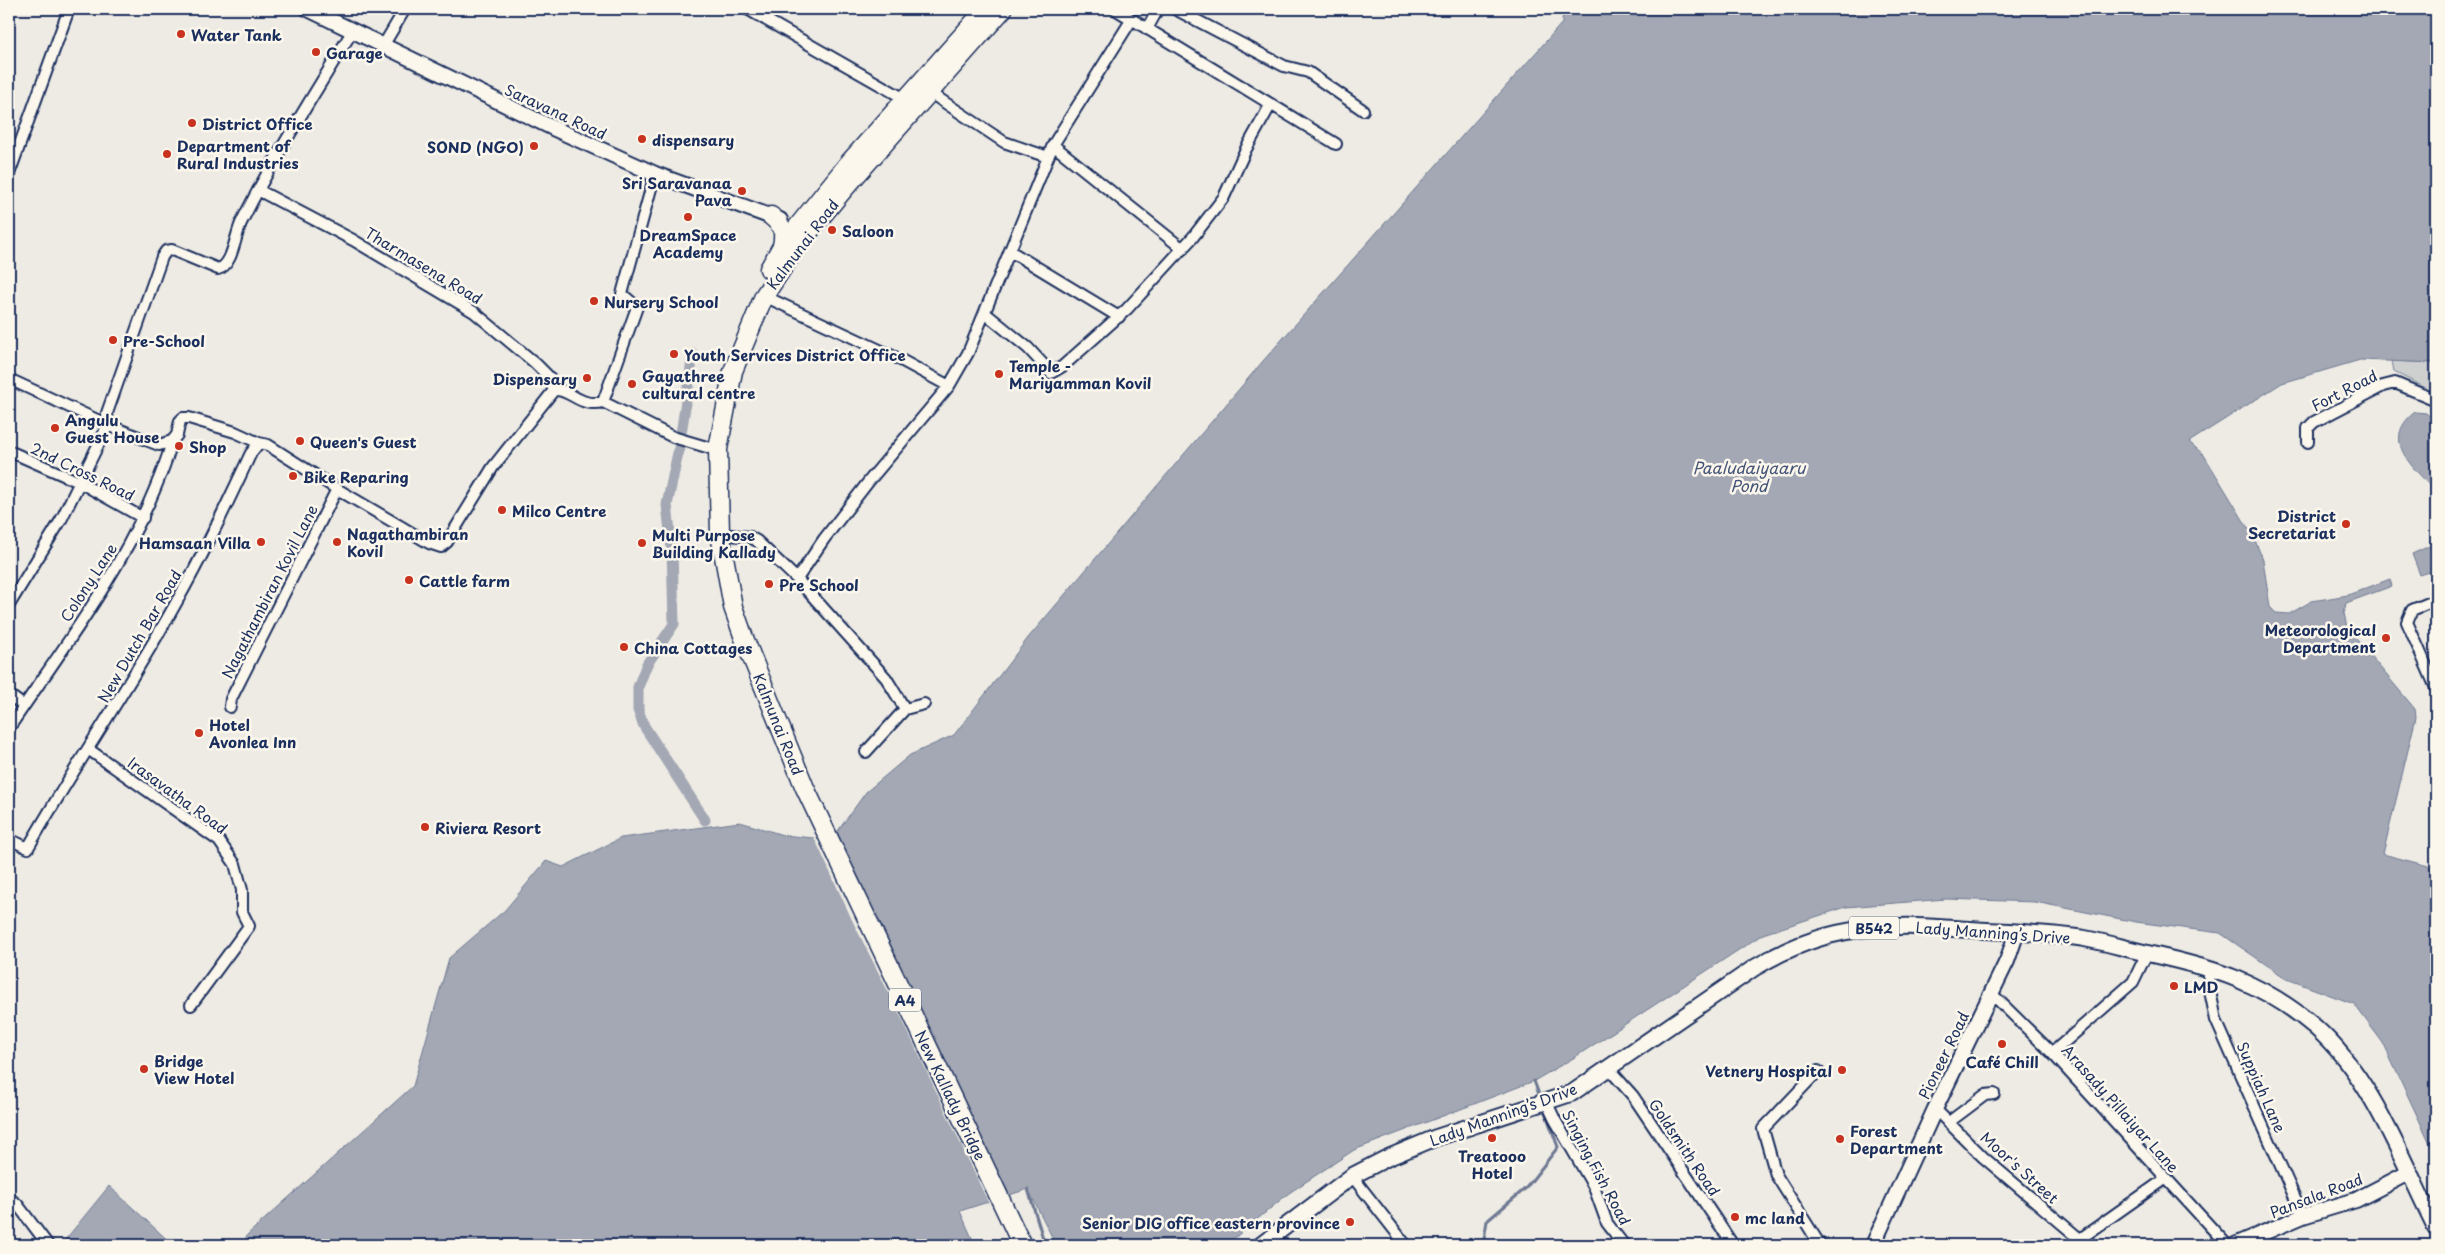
<svg xmlns="http://www.w3.org/2000/svg" width="2445" height="1254" viewBox="0 0 2445 1254" font-family="'Playpen Sans',sans-serif">
<rect width="100%" height="100%" fill="#eeebe4"/>
<filter id="ink" filterUnits="userSpaceOnUse"><feTurbulence type="fractalNoise" baseFrequency=".02" numOctaves="2"/><feDisplacementMap in="SourceGraphic" scale="10" xChannelSelector="R" yChannelSelector="G"/><feConvolveMatrix kernelMatrix="1 2 1 2 8 2 1 2 1" color-interpolation-filters="sRGB"/></filter>
<g filter="url(#ink)">
<path fill="#cecfcf" stroke="#747f96" d="M2392,361l44,2v30l-42,-21z"/>
<path fill="#a3a8b4" stroke="#6d7892" d="M1563,9h873v354l-76,-3 -78,23 -93,59 15,13 50,83 9,22 7,47 6,6 13,1 23,-13 36,-6 42,-16 2,7 -46,17 -2,10 3,15 68,81 1,8 -33,137 53,14v288l-53,-113 -29,-39 -67,-25 -67,-46 -84,-11 -101,-20 -89,-3 -100,8 -83,27 -188,123 -41,24 -180,69 -65,43 -63,52h-170l-28,-56 -68,22 15,34h-731l3,-10 166,-149 36,-128 56,-48 41,-49 17,6 58,-29 119,-16 43,13 30,3 22,-3 31,-43 44,-37 44,-20 74,-97 235,-277 299,-338z
M2415,412l11,1 10,9v69c-22,-22 -57,-51 -21,-79z
M2436,543v27l-16,5 -8,-21z
M109,1186l64,59h-112z"/>
<path fill="#eeebe4" d="M832,833l175,365 -18,6 -86,-183 -49,-97 -41,-89z"/>
<g fill="none" stroke-linecap="round" stroke-linejoin="round">
<path stroke="#6d7892" stroke-width="3" d="M1534,1081l6,16
M1028,1189l17,56
M1483,1245l4,-24 39,-33 32,-41 -15,-41"/>
<path stroke="#a3a8b4" stroke-width="11" d="M681,434l12,-80
M679,448l-12,57 5,44 2,75 -27,40 -9,23v23l6,16 61,94"/>
<defs>
<path id="street" d="M747,9l158,90
M1115,9l221,135
M1175,9l109,57 24,6 55,38
M1147,29l11,-20
M383,46l22,-37
M929,92l75,50 44,15
M1053,145l130,104
M9,174l60,-165
M258,190l95,50 121,72 61,51 14,14 5,13
M1010,251l109,66
M764,296l135,63 50,27
M985,313l43,35 23,25 12,-7 64,-57 66,-72 31,-40 22,-48 25,-45
M9,379l99,46 51,20 13,-4 5,-6 3,-14 3,-3h6l46,14 24,11
M603,402l34,-95 -15,-13 33,-120
M2308,442v-14l6,-6 69,-36 12,-3 41,17
M9,451l70,31 64,36
M720,534l30,3 7,4 40,38 27,-40 45,-58 80,-95 19,-33 85,-208 79,-126
M797,579l89,99 19,31 19,-5
M2436,600l-24,10 -5,12 29,66
M9,605l52,-85 47,-95 -1,-12 55,-156 4,-6 6,-1 46,19c15,-3 17,-35 24,-48 33,-66 73,-128 111,-191
M9,695l15,11
M230,707l1,-8 106,-210
M9,728c51,-76 109,-151 145,-237 7,-17 14,-33 18,-50
M88,749l131,92 16,23 7,26v22l7,14 -58,79
M866,752l39,-43
M9,839l19,9c47,-83 102,-162 148,-245 28,-49 51,-99 75,-150l8,-10 9,2 69,44 92,54 12,4 6,-5 46,-75 61,-77c16,-2 25,18 49,12l70,35 37,11
M2208,967l2,24 6,29 87,196
M1991,993l61,60 175,192
M2052,1053l81,-71 14,-29
M1609,1069l24,27 100,149
M1818,1071l-55,58 13,46 44,70
M1546,1101l9,19 39,67 13,36 17,22
M1935,1109l48,48 104,88
M1949,1122l36,-27 9,-1
M1352,1176l54,69
M9,1198l8,6 31,41
M2080,1239l85,-60"/>
<path id="secondary" d="M308,9l245,119 102,46 125,46
M1873,1245l62,-136 72,-148 10,-29
M2235,1245l68,-29 53,-16 52,-27"/>
<path id="primary" d="M1261,1245l91,-69 35,-18 48,-20 137,-45 182,-125c36,-22 77,-37 120,-40 35,-4 70,0 104,2 35,2 69,3 104,8 23,4 45,11 68,16 67,15 112,28 165,73 58,51 87,134 121,201"/>
<path id="highway" d="M1003,9l-159,180 -47,57 -33,50 -31,75 -15,78 2,85 13,73 11,31 61,150 217,457
M771,216c12,10 14,15 11,30
M769,269l13,-23 66,-82 138,-155"/>
</defs>
<use href="#street" stroke="#1b2f5e" stroke-width="14"/>
<use href="#secondary" stroke="#1b2f5e" stroke-width="18"/>
<use href="#primary" stroke="#1b2f5e" stroke-width="19"/>
<use href="#highway" stroke="#1b2f5e" stroke-width="21"/>
<use href="#street" stroke="#fbf7ec" stroke-width="10"/>
<use href="#secondary" stroke="#fbf7ec" stroke-width="14"/>
<use href="#primary" stroke="#fbf7ec" stroke-width="15"/>
<use href="#highway" stroke="#fbf7ec" stroke-width="18"/>
</g>
</g>
<g fill="#c8321e" stroke="#fbf7ec" stroke-width="2">
<circle cx="181" cy="34" r="5"/>
<circle cx="316" cy="52" r="5"/>
<circle cx="192" cy="123" r="5"/>
<circle cx="642" cy="139" r="5"/>
<circle cx="534" cy="146" r="5"/>
<circle cx="167" cy="154" r="5"/>
<circle cx="742" cy="191" r="5"/>
<circle cx="688" cy="217" r="5"/>
<circle cx="832" cy="230" r="5"/>
<circle cx="594" cy="301" r="5"/>
<circle cx="113" cy="340" r="5"/>
<circle cx="674" cy="354" r="5"/>
<circle cx="999" cy="374" r="5"/>
<circle cx="587" cy="378" r="5"/>
<circle cx="632" cy="384" r="5"/>
<circle cx="55" cy="428" r="5"/>
<circle cx="300" cy="441" r="5"/>
<circle cx="179" cy="446" r="5"/>
<circle cx="293" cy="476" r="5"/>
<circle cx="502" cy="510" r="5"/>
<circle cx="2346" cy="524" r="5"/>
<circle cx="261" cy="542" r="5"/>
<circle cx="337" cy="542" r="5"/>
<circle cx="642" cy="543" r="5"/>
<circle cx="409" cy="580" r="5"/>
<circle cx="769" cy="584" r="5"/>
<circle cx="2386" cy="638" r="5"/>
<circle cx="624" cy="647" r="5"/>
<circle cx="199" cy="733" r="5"/>
<circle cx="425" cy="827" r="5"/>
<circle cx="2174" cy="986" r="5"/>
<circle cx="2002" cy="1044" r="5"/>
<circle cx="144" cy="1069" r="5"/>
<circle cx="1842" cy="1070" r="5"/>
<circle cx="1492" cy="1138" r="5"/>
<circle cx="1840" cy="1139" r="5"/>
<circle cx="1735" cy="1217" r="5"/>
<circle cx="1350" cy="1222" r="5"/>
</g>
<g text-anchor="middle" dominant-baseline="central" stroke-width="5" stroke-linejoin="round" paint-order="stroke">
<g fill="#fbf7ec" stroke="#5e6b89" stroke-width="1">
<rect x="1849" y="916.5" width="50" height="23" rx="4"/>
<rect x="889" y="988.5" width="32" height="23" rx="4"/>
</g>
<g font-size="14" font-weight="bold" fill="#1b2f5e">
<text x="1874" y="928">B542</text>
<text x="905" y="1000">A4</text>
</g>
<g font-size="15" font-weight="bold" fill="#1b2f5e" stroke="#fbf7ec" text-anchor="start">
<text x="191" y="34">Water Tank</text>
<text x="326" y="52">Garage</text>
<text x="202" y="123">District Office</text>
<text x="652" y="139">dispensary</text>
<text x="177" y="145">Department of<tspan x="177" dy="17">Rural Industries</tspan></text>
<text x="524" y="146" text-anchor="end">SOND (NGO)</text>
<text x="732" y="182" text-anchor="end">Sri Saravanaa<tspan x="732" dy="17">Pava</tspan></text>
<text x="842" y="230">Saloon</text>
<text x="688" y="234" text-anchor="middle">DreamSpace<tspan x="688" dy="17">Academy</tspan></text>
<text x="604" y="301">Nursery School</text>
<text x="123" y="340">Pre-School</text>
<text x="684" y="354">Youth Services District Office</text>
<text x="1009" y="365">Temple -<tspan x="1009" dy="17">Mariyamman Kovil</tspan></text>
<text x="642" y="375">Gayathree<tspan x="642" dy="17">cultural centre</tspan></text>
<text x="577" y="378" text-anchor="end">Dispensary</text>
<text x="65" y="419">Angulu<tspan x="65" dy="17">Guest House</tspan></text>
<text x="310" y="441">Queen's Guest</text>
<text x="189" y="446">Shop</text>
<text x="303" y="476">Bike Reparing</text>
<text x="512" y="510">Milco Centre</text>
<text x="2336" y="515" text-anchor="end">District<tspan x="2336" dy="17">Secretariat</tspan></text>
<text x="347" y="533">Nagathambiran<tspan x="347" dy="17">Kovil</tspan></text>
<text x="652" y="534">Multi Purpose<tspan x="652" dy="17">Building Kallady</tspan></text>
<text x="251" y="542" text-anchor="end">Hamsaan Villa</text>
<text x="419" y="580">Cattle farm</text>
<text x="779" y="584">Pre School</text>
<text x="2376" y="629" text-anchor="end">Meteorological<tspan x="2376" dy="17">Department</tspan></text>
<text x="634" y="647">China Cottages</text>
<text x="209" y="724">Hotel<tspan x="209" dy="17">Avonlea Inn</tspan></text>
<text x="435" y="827">Riviera Resort</text>
<text x="2184" y="986">LMD</text>
<text x="154" y="1060">Bridge<tspan x="154" dy="17">View Hotel</tspan></text>
<text x="2002" y="1061" text-anchor="middle">Café Chill</text>
<text x="1832" y="1070" text-anchor="end">Vetnery Hospital</text>
<text x="1850" y="1130">Forest<tspan x="1850" dy="17">Department</tspan></text>
<text x="1492" y="1155" text-anchor="middle">Treatooo<tspan x="1492" dy="17">Hotel</tspan></text>
<text x="1745" y="1217">mc land</text>
<text x="1340" y="1222" text-anchor="end">Senior DIG office eastern province</text>
</g>
<g font-size="15" fill="#1b2f5e" stroke="#fbf7ec">
<text transform="translate(556 111) rotate(25)">Saravana Road</text>
<text transform="translate(802 244) rotate(-53)">Kalmunai Road</text>
<text transform="translate(424 265) rotate(31)">Tharmasena Road</text>
<text transform="translate(2344 390) rotate(-27)">Fort Road</text>
<text transform="translate(83 471) rotate(26)">2nd Cross Road</text>
<text transform="translate(88 582) rotate(-57)">Colony Lane</text>
<text transform="translate(269 591) rotate(-63)">Nagathambiran Kovil Lane</text>
<text transform="translate(139 636) rotate(-60)">New Dutch Bar Road</text>
<text transform="translate(779 724) rotate(68)">Kalmunai Road</text>
<text transform="translate(178 795) rotate(36)">Irasavatha Road</text>
<text transform="translate(1993 932) rotate(4)">Lady Manning’s Drive</text>
<text transform="translate(1943 1055) rotate(-64)">Pioneer Road</text>
<text transform="translate(2262 1087) rotate(66)">Suppiah Lane</text>
<text transform="translate(951 1095) rotate(64)">New Kallady Bridge</text>
<text transform="translate(2121 1108) rotate(48)">Arasady Pillaiyar Lane</text>
<text transform="translate(1503 1114) rotate(-20)">Lady Manning’s Drive</text>
<text transform="translate(1685 1147) rotate(56)">Goldsmith Road</text>
<text transform="translate(1597 1167) rotate(62)">Singing Fish Road</text>
<text transform="translate(2020 1167) rotate(42)">Moor's Street</text>
<text transform="translate(2316 1195) rotate(-21)">Pansala Road</text>
</g>
<g font-size="16" font-style="italic" fill="#445378" stroke="#fbf7ec">
<text x="1749" y="467">Paaludaiyaaru<tspan x="1749" dy="18">Pond</tspan></text>
</g>
</g>
<rect width="2445" height="1254" fill="none" stroke="#fbf7ec" stroke-width="30"/>
<rect x="15" y="15" width="2415" height="1224" fill="none" stroke="#1b2f5e" stroke-width="2" filter="url(#ink)"/>
</svg>
